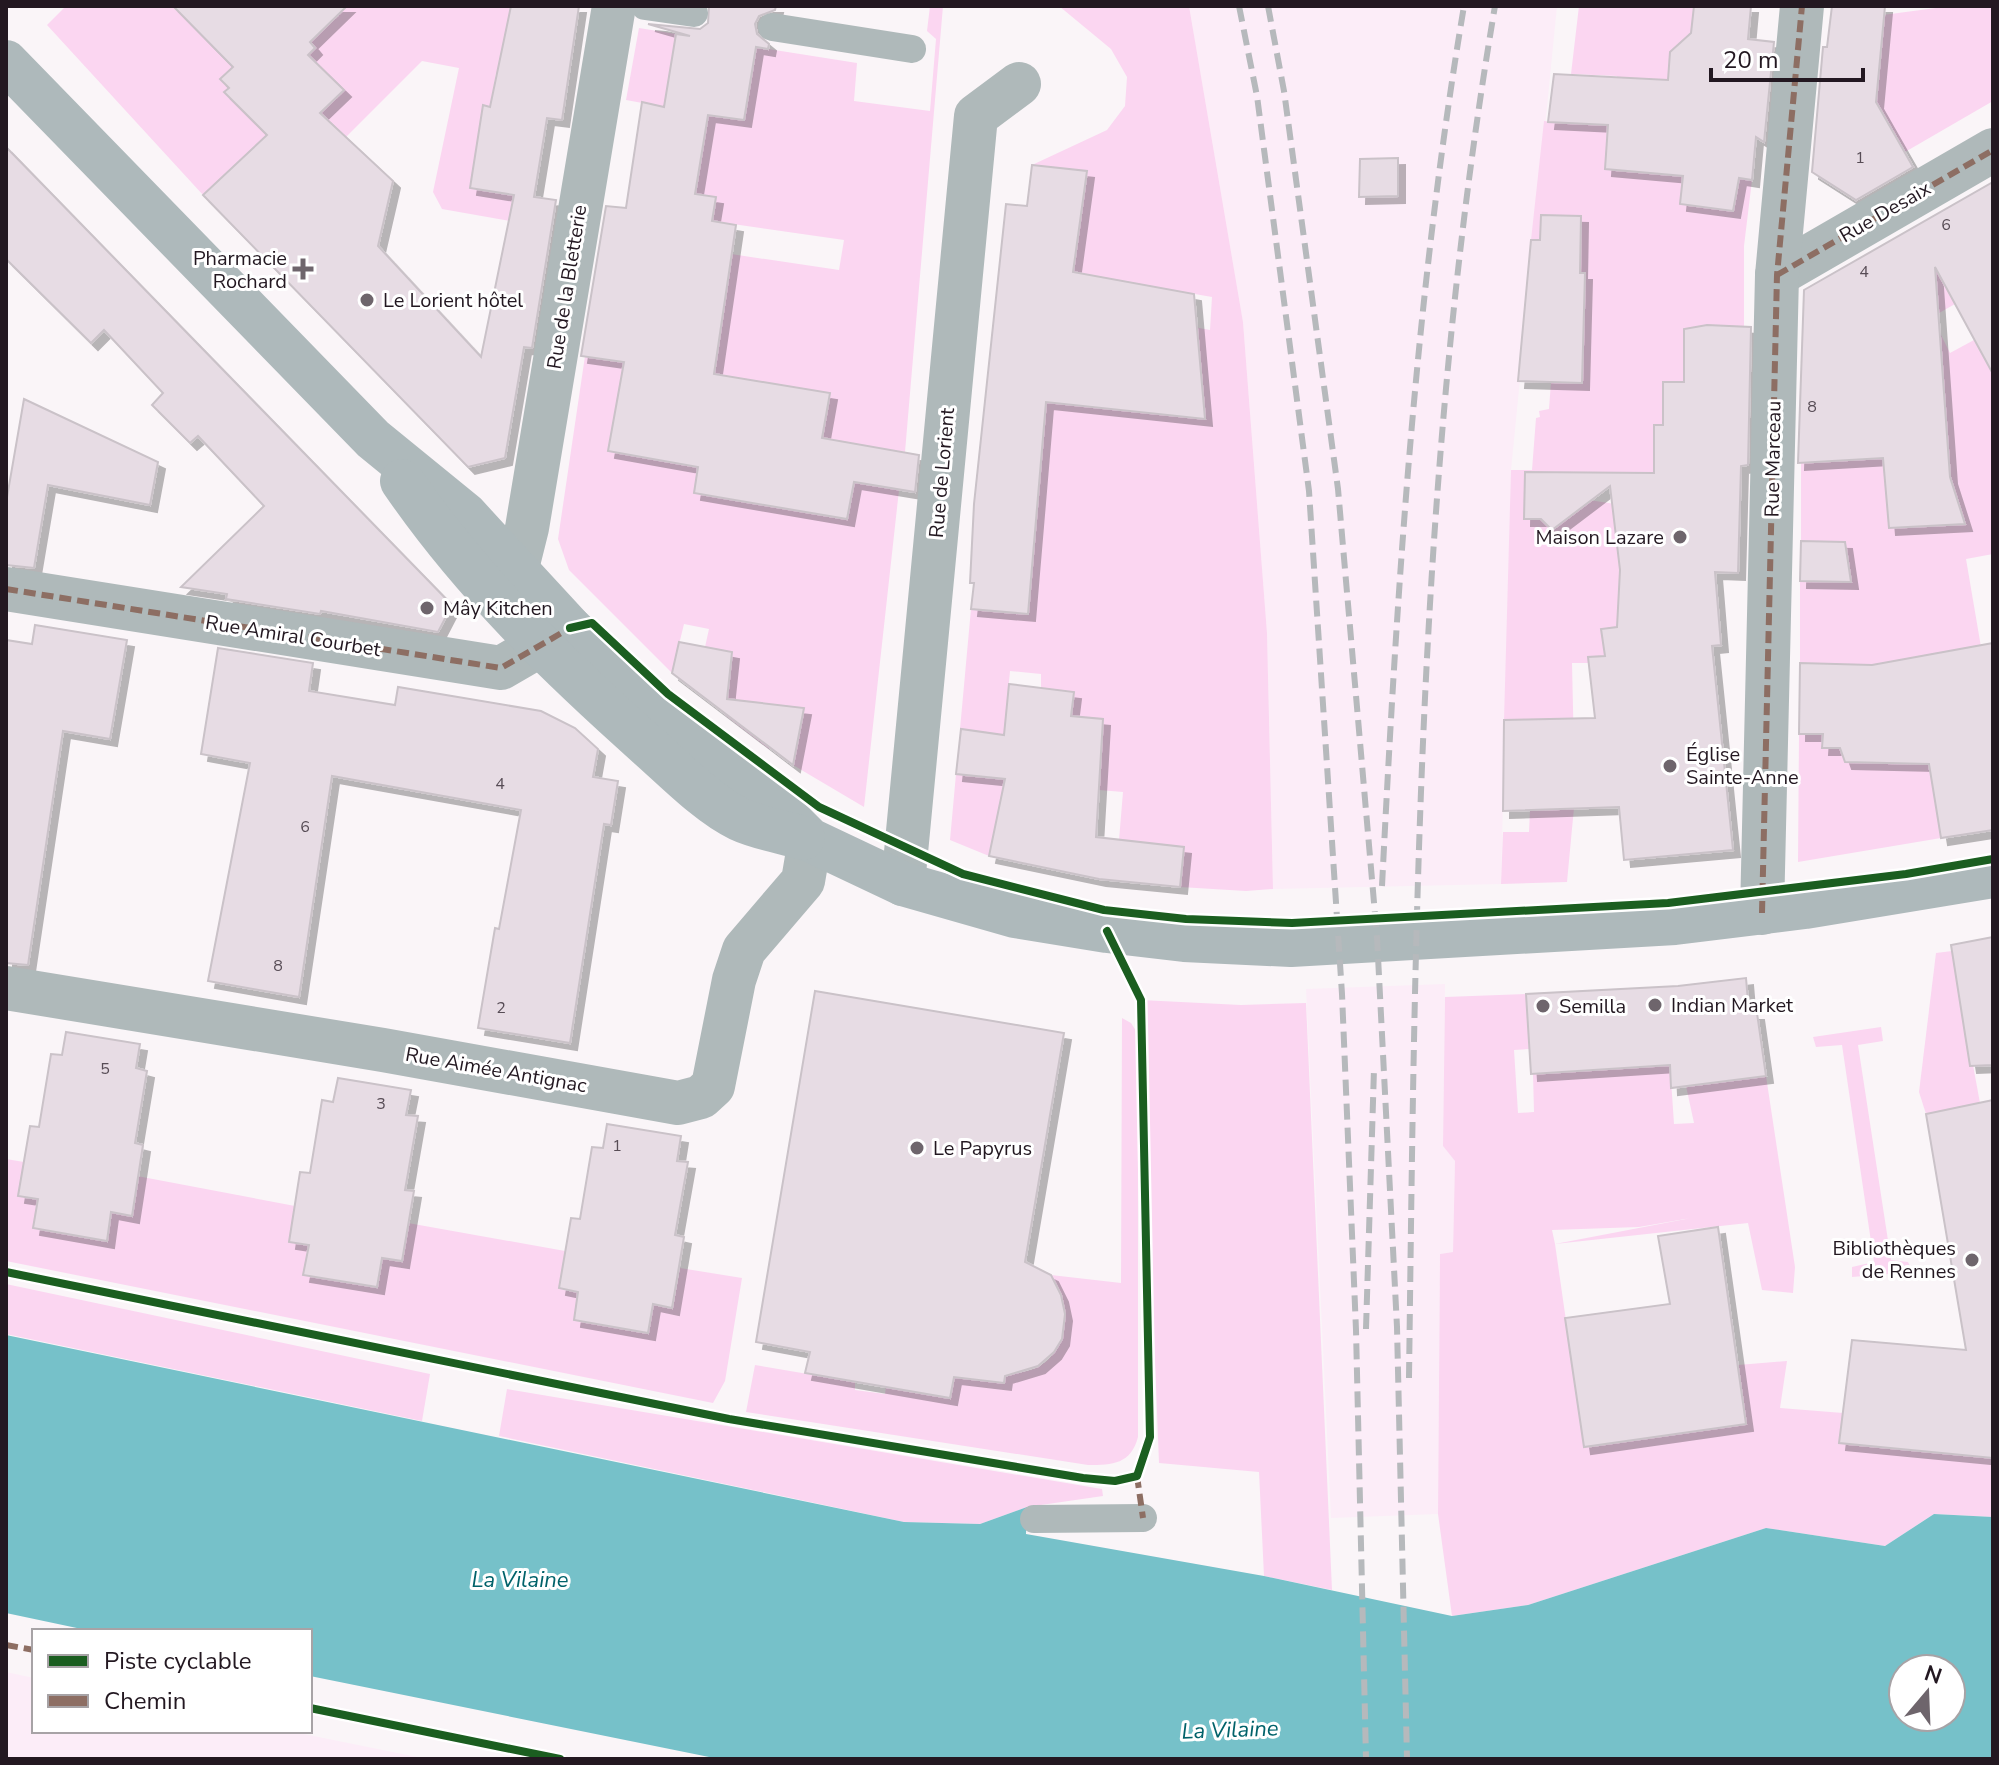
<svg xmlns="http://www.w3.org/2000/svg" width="1999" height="1765" viewBox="0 0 1999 1765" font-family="'Nunito Sans',sans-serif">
  <defs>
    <filter id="shadow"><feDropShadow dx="7" dy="7" stdDeviation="0" flood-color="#0004"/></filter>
  </defs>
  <rect width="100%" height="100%" fill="#faf5f8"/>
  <g fill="#fcedf8">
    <path d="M1189 6H1557L1511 470 1501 884 1273 889 1267 633 1243 322Z"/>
    <path d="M1445 984 1443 1146 1455 1161 1453 1252 1440 1254 1438 1514 1331 1518 1306 989Z"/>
    <path d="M6 1672 34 1678V1731H289L427 1759H6Z"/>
  </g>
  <g fill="#fbd6f1" fill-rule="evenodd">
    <path d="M66 6H334L341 12 347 6H511L513 75 496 73 490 107 484 105 471 187 548 200 544 227 442 209 433 192 459 68 422 61 282 201 302 131 344 90 330 76 203 195 47 25Z"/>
    <path d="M930 6H943L905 452 821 438 830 393 720 375 609 451 698 467 694 493 846 519 854 482 899 490 864 807 793 765 804 708 776 705 769 749 725 715 732 652 705 647 709 629 684 624 672 673 569 570 558 539 585 356 714 376 731 254 839 270 844 240 712 221 716 197 695 194 708 115 744 120 756 47 857 63 854 101 930 111 936 39 927 31Z"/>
    <path d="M1059 6H1189L1243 322 1267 633 1273 889 1246 891 1180 887 1183 847 1119 840 1123 792 1099 790 1103 719 1071 716 1073 692 1041 688V674L1010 671 1004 734 1069 742 999 810 989 856 950 840 956 774 1002 735 960 729 971 609 1028 613 1047 370 1087 171 1032 165 1107 130 1125 106 1127 77 1111 49ZM1126 282 1212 297 1210 330 1167 322 1201 380 1204 419 1118 410Z"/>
    <path d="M1579 6H1694L1689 130 1680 204 1733 211 1739 178 1752 180 1744 246V327L1707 325 1684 329V381L1663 382V425L1654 426V460L1740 473H1583L1582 499 1622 505 1620 570 1626 626 1601 629 1605 656 1589 657V663H1572L1575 797 1567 882 1501 884 1503 832H1529L1530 810 1504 720 1511 470H1532L1536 418 1540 417 1539 411 1549 409 1551 382 1582 383 1585 274 1575 273 1531 240 1544 121 1574 124 1578 93 1616 95 1617 76 1571 74Z"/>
    <path d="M1951 6H1993V101L1905 152 1891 128 1873 138 1878 79 1825 73 1830 22Z"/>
    <path d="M639 28 676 34 671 61 678 71 676 83 668 82 664 107 626 100Z"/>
    <path d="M1932 261 1955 304 1932 317 1950 353 1974 340 1993 374V554L1966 559 1981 647 1948 653 1957 705 1985 700 1986 705 1993 704V744L1964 749 1969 780 1933 787 1941 838 1798 862 1799 734H1823L1822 748H1840L1845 762 1874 763 1871 728 1948 713 1943 677 1924 680 1919 656 1887 662 1890 687 1873 690 1876 715 1869 716 1863 665 1800 663V581L1851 582 1845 542 1801 541V462L1842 460 1841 437 1802 439 1803 371 1874 367 1882 444 1901 443 1902 453 1883 456 1890 528 1923 526 1922 512H1934V506L1958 504 1940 448H1947L1943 388 1916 390 1911 336 1842 339V311L1852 307 1859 319 1899 296 1892 283Z"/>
    <path d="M1952 951 1980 1103 1926 1114 1919 1092 1936 953Z"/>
    <path d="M1526 994 1529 1049 1514 1050 1518 1113 1534 1112 1533 1074 1670 1065 1674 1124 1694 1123 1686 1086 1766 1076 1795 1267 1793 1293 1762 1290 1748 1223 1555 1244 1584 1446 1746 1424 1738 1365 1787 1361 1780 1408 1843 1413 1840 1443 1993 1458V1517L1934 1514 1885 1546 1766 1528 1528 1605 1452 1616 1438 1514 1440 1254 1453 1252 1455 1161 1443 1146 1445 997ZM1691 1218 1555 1244 1552 1230 1639 1227Z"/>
    <path d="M1141 1000 1241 1005 1306 1003 1332 1590 1264 1576 1259 1472 1159 1463Z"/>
    <path d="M1122 1018 1131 1023 1138 1034V1437C1131 1464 1113 1465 1088 1465L746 1412 755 1365 855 1382V1390L885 1394 886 1387 950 1398 954 1377 1004 1383 1006 1373C1067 1376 1073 1317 1051 1275L1121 1283Z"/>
    <path d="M1881 1027 1883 1041 1858 1045 1891 1260 1908 1262 1913 1272 1852 1277V1267L1874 1262 1842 1045 1816 1047 1813 1037Z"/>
    <path d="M6 1159 24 1162 18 1196 38 1199 33 1228 106 1241 111 1212 131 1216 137 1176 295 1206 289 1242 309 1245 303 1274 377 1287 382 1258 402 1261 408 1223 565 1251 559 1287 578 1292 574 1320 647 1333 653 1304 673 1307 680 1268 742 1278 725 1381 713 1403 6 1261Z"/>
    <path d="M6 1284 430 1374 422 1421 6 1334Z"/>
    <path d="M507 1389 1102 1489 1103 1496 1027 1507 980 1524 904 1522 499 1436Z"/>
  </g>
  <path fill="#76c1c9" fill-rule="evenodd" d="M6 1335 904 1522 980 1524 1027 1507 1026 1534 1264 1576 1452 1616 1528 1605 1766 1528 1885 1546 1934 1514 1993 1517V1759H719L310 1676V1631H91L6 1613ZM1903 1669H1951V1717H1903Z"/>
  <g fill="#e7dce4" stroke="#cac2c8" stroke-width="2" filter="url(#shadow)">
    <path d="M173 6H347L310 42 315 48 308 55 344 90 320 113 393 181 378 246 481 357 514 195 470 188 483 105 490 107 511 6H579L562 120 547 118 534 197 556 200 532 348 524 347 505 458 468 467 203 195 267 135 224 92 229 88 220 79 233 67Z"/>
    <path d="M709 6H776L775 10 759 16 755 24 757 34 769 44 768 49 756 47 744 120 708 115 695 194 716 197 712 221 736 225 714 374 830 393 822 438 919 455 915 492 854 482 847 519 694 493 698 467 608 451 624 362 581 356 606 206 626 208 642 102 664 107 676 34 690 36 648 24 700 29 708 23Z"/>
    <path d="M1694 6H1751L1748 39 1774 42 1764 142 1756 137 1752 180 1739 178 1733 211 1680 204 1683 176 1605 169 1608 125 1548 122 1554 74 1668 80 1670 52 1691 33Z"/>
    <path d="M1832 6H1885L1876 102 1913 167 1856 200 1812 172 1823 47H1827Z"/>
    <path d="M6 147 452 605 438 632 321 611 320 614 226 599 227 594 181 587 264 506 198 436 190 443 152 405 163 393 104 330 91 343 6 259Z"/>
    <path d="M1398 158V196L1359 197 1360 159Z"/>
    <path d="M1032 165 1087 171 1073 272 1194 294 1205 419 1046 402 1028 614 971 609 974 583H970L974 504 1006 204 1027 206Z"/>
    <path d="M1993 182V374L1935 267 1950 477 1965 524 1889 528 1883 458 1798 463 1804 290Z"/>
    <path d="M1541 215 1581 216 1580 273H1585L1582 383 1518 381 1531 240H1540Z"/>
    <path d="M1707 325 1751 327 1748 465 1741 466 1738 573 1715 572 1721 645 1712 646 1733 850 1624 860 1619 807 1503 811 1504 720 1595 718 1588 657 1605 656 1601 629 1617 627 1620 570 1610 486 1552 530 1541 519H1524L1525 472 1654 473V425H1663V382H1684V329Z"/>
    <path d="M24 399 158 462 150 505 48 485 34 568 6 565V503Z"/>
    <path d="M1801 541 1845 542 1851 582 1800 581Z"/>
    <path d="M35 625 127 640 110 739 63 731 28 965 6 963V640L32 644Z"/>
    <path d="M679 642 732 652 727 699 804 708 793 765 672 673Z"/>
    <path d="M1993 643V830L1941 838 1929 764 1845 762 1840 748H1822L1823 734H1799L1800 663 1872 665Z"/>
    <path d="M218 648 313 663 309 691 395 705 398 687 541 711 575 728 598 749 593 777 618 781 611 825 604 824 570 1043 478 1028 495 928 499 929 521 810 332 776 299 997 208 981 250 763 201 754Z"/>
    <path d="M1009 684 1074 692 1071 716 1103 719 1096 837 1184 847 1180 887 1099 879 989 856 1005 779 956 774 961 729 1004 735Z"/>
    <path d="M1993 937V1065L1970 1066 1951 945Z"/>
    <path d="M1746 978 1749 1013H1757L1766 1076 1671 1088 1670 1065 1531 1074 1526 994 1678 986Z"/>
    <path d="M815 991 1064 1033 1025 1262 1051 1275 1061 1295 1065 1314 1062 1339 1054 1352 1038 1366 1005 1376 1004 1383 954 1377 950 1398 805 1373 810 1352 756 1342Z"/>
    <path d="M66 1032 140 1044 136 1068 147 1071 135 1143 143 1145 132 1216 111 1212 107 1241 33 1228 38 1199 18 1196 30 1126 39 1127 51 1054 62 1055Z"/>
    <path d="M338 1078 411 1090 406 1115 418 1116 405 1190 414 1191 402 1261 382 1258 377 1287 303 1275 309 1245 289 1242 300 1172 310 1173 322 1100 333 1102Z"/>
    <path d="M1993 1100V1458L1839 1443 1852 1340 1966 1350 1926 1114Z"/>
    <path d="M607 1124 681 1136 677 1161 688 1162 675 1235 684 1237 672 1308 653 1304 648 1333 574 1320 578 1292 559 1288 571 1218 580 1219 592 1147 603 1148Z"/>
    <path d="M1718 1227 1746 1424 1584 1447 1565 1318 1670 1304 1658 1236Z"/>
  </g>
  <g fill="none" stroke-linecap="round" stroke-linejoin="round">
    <g stroke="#afb9ba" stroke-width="28">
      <path d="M645 6 694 13"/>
      <path d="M772 27 912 49"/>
      <path d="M1034 1519 1143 1518"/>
    </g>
    <g stroke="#afb9ba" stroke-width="44">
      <path d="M1777 275 1993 150"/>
      <path d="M517 568 527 528 614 6"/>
      <path d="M6 589 501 668 570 628"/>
      <path d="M903 884 976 116 1019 84"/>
      <path d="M1762 913 1777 275 1802 6"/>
      <path d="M6 988 383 1050 678 1103 701 1097 713 1086 734 980 744 950 803 881 810 840"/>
    </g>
    <g stroke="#aeb9bb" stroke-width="44">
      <path d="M6 62 373 439 465 514 570 628 615 671 755 785 810 840 903 884 1015 916 1107 931 1184 940 1291 945 1675 923 1805 907 1993 876"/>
      <path d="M402 481C471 582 558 666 649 747 674 769 709 805 739 819 758 828 783 832 803 838"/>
    </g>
    <g stroke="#b6b9bc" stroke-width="6" stroke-dasharray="16 8" stroke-linecap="butt">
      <path d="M1239 6 1257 96 1309 491 1342 994 1356 1330 1366 1759"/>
      <path d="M1268 6 1284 91 1338 489 1377 937 1397 1327 1407 1759"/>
      <path d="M1382 886C1397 591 1415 297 1464 6"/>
      <path d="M1366 1329 1374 1069"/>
      <path d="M1409 1378C1415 920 1418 459 1495 6"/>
    </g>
    <g stroke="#8d6e63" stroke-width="6" stroke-dasharray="12 6" stroke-linecap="butt">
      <path d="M1777 275 1993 150"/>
      <path d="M6 589 501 668 570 628"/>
      <path d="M1762 913 1777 275 1802 6"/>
      <path d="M1137 1476 1143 1518"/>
      <path d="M6 1645 34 1650"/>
    </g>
    <defs>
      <g id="cycleway">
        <path d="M570 628 592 623 668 694 819 807 963 874 1104 910 1186 919 1292 923 1668 903 1906 874 1993 859"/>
        <path d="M6 1272 729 1419 1083 1478 1115 1481 1137 1476 1150 1437 1141 1000 1107 931"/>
        <path d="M310 1708 560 1759"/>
      </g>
    </defs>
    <use href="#cycleway" stroke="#fff" stroke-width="13"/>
    <use href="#cycleway" stroke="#1b5e20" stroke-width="8"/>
  </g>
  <g fill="#6e656c" stroke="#fff" stroke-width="3">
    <path d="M299 257h8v8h8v8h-8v8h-8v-8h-8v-8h8z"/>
    <circle cx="367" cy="300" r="8"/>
    <circle cx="1680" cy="537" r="8"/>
    <circle cx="427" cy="608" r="8"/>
    <circle cx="1670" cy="766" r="8"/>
    <circle cx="1655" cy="1005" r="8"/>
    <circle cx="1543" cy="1006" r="8"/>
    <circle cx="917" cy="1148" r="8"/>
    <circle cx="1972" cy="1260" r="8"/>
  </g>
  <g text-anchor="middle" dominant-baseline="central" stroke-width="6" stroke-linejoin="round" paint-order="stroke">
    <g font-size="16" fill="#574c55">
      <text x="1860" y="158">1</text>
      <text x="1946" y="225">6</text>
      <text x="1864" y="272">4</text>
      <text x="1812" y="407">8</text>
      <text x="500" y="784">4</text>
      <text x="305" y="827">6</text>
      <text x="278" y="966">8</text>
      <text x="501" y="1008">2</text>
      <text x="105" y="1069">5</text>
      <text x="381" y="1104">3</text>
      <text x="617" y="1146">1</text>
    </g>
    <g font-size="20" fill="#231821" stroke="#fff">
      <text transform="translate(1885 212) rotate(-30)">Rue Desaix</text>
      <text transform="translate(567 287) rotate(-81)">Rue de la Bletterie</text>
      <text transform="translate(1773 459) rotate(-89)">Rue Marceau</text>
      <text transform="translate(942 473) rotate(-85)">Rue de Lorient</text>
      <text transform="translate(293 636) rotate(9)">Rue Amiral Courbet</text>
      <text transform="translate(496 1070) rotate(10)">Rue Aimée Antignac</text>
    </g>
    <g font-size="20" fill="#231821" stroke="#fff" text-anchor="start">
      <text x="287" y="258" text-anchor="end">Pharmacie<tspan x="287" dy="23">Rochard</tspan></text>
      <text x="383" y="300">Le Lorient hôtel</text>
      <text x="1664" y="537" text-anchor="end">Maison Lazare</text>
      <text x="443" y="608">Mây Kitchen</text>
      <text x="1686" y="754">Église<tspan x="1686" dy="23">Sainte-Anne</tspan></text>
      <text x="1671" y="1005">Indian Market</text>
      <text x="1559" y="1006">Semilla</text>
      <text x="933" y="1148">Le Papyrus</text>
      <text x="1956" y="1248" text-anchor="end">Bibliothèques<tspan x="1956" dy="23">de Rennes</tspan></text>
    </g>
    <g font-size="22" font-style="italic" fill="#01626a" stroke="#fff">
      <text x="520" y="1580">La Vilaine</text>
      <text transform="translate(1230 1730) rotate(-2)">La Vilaine</text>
    </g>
  </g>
  <rect width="1999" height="1765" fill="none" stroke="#231821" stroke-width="16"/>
  <rect x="32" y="1629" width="280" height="104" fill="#ffffff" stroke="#a7a3a6" stroke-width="2"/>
  <rect x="48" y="1655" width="40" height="12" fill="#1b5e20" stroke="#a7a3a6" stroke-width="2"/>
  <text x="104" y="1669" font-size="24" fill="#231821">Piste cyclable</text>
  <rect x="48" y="1695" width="40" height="12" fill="#8d6e63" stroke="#a7a3a6" stroke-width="2"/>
  <text x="104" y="1709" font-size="24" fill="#231821">Chemin</text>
  <g transform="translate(1927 1693) rotate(19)"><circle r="38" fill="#ffffff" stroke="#a7a3a6" stroke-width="2"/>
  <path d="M0-6L14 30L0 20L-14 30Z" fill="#6e656c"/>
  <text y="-12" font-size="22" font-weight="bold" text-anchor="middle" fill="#231821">N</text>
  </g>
  <path d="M1711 68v12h152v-12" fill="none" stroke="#231821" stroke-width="4"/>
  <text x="1723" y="68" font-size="24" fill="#231821" stroke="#ffffff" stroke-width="6" paint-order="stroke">20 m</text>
</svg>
